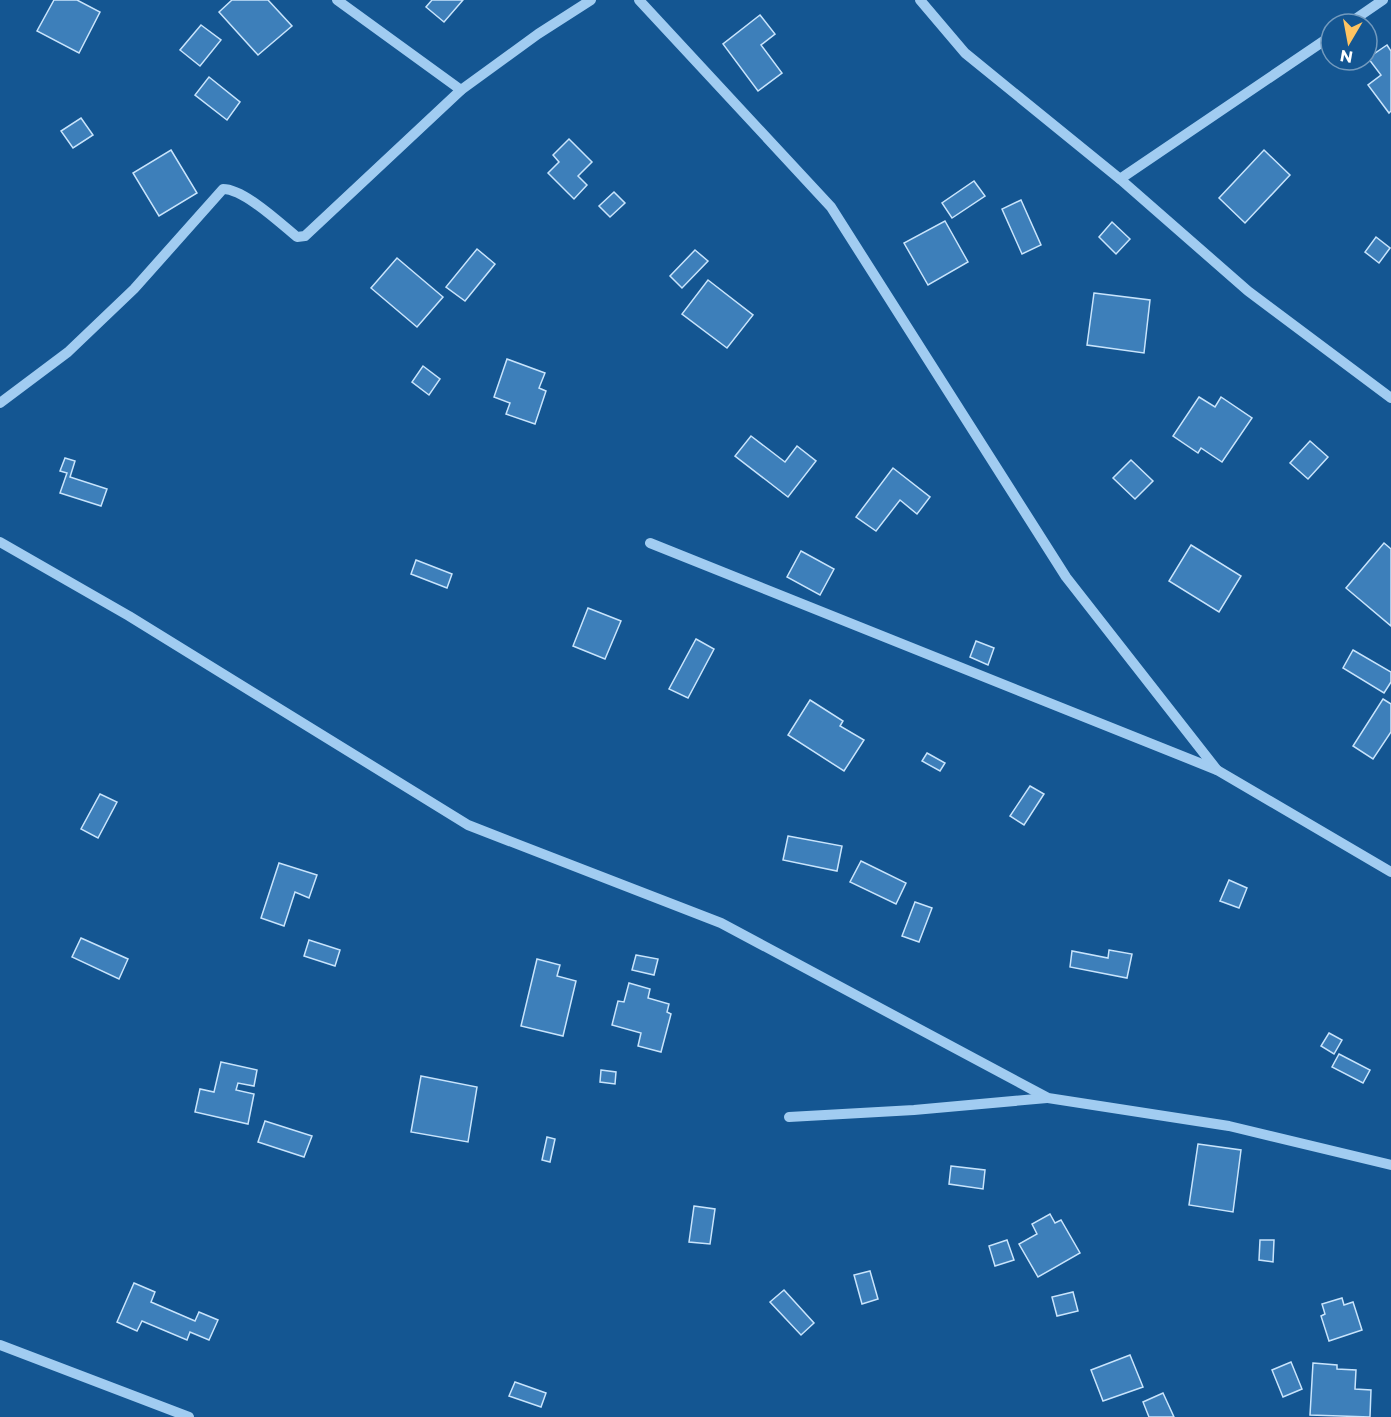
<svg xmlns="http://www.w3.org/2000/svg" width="1391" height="1417" viewBox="0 0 1391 1417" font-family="Montserrat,sans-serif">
  <rect width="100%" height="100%" fill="#145692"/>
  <g fill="#3d7fba" stroke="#c8e4fc" stroke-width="1.5">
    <path d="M54 0H77L100 12 79 53 37 31Z"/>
    <path d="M232 0H268L292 26 258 55 219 12Z"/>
    <path d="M432 0H463L444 22 426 7Z"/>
    <path d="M760 15 775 34 761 45 782 73 758 91 723 44Z"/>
    <path d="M201 25 221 40 200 66 180 50Z"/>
    <path d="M1387 45 1391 51V111L1389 113 1368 85 1381 75 1368 58Z"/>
    <path d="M209 77 240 102 227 120 195 95Z"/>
    <path d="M81 118 93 135 73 148 61 131Z"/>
    <path d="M569 139 592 162 578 176 587 185 574 199 548 173 559 162 553 155Z"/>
    <path d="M171 150 197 193 159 216 133 173Z"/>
    <path d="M1264 150 1290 175 1245 223 1219 198Z"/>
    <path d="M974 181 985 196 952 218 942 203Z"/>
    <path d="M614 192 625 203 610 217 599 206Z"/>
    <path d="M1021 200 1041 245 1022 254 1002 209Z"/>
    <path d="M945 221 968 262 928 285 904 243Z"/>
    <path d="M1112 222 1130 239 1116 254 1099 237Z"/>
    <path d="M1376 237 1390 248 1379 263 1365 252Z"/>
    <path d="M477 249 495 264 465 301 446 287Z"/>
    <path d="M695 250 708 261 682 288 670 276Z"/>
    <path d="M397 258 443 297 417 327 371 288Z"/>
    <path d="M708 280 753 315 727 348 682 314Z"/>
    <path d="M1094 293 1150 300 1144 353 1087 345Z"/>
    <path d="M507 359 545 373 539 388 546 391 535 424 506 414 510 403 494 397Z"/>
    <path d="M423 366 440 379 429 395 412 382Z"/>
    <path d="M1199 397 1215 407 1221 397 1252 418 1222 462 1201 448 1198 453 1173 436Z"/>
    <path d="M751 436 785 462 797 446 816 461 788 497 735 456Z"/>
    <path d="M1310 441 1328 457 1308 479 1290 463Z"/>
    <path d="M65 458 75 461 70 477 107 489 101 506 60 493 67 473 60 471Z"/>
    <path d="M1131 460 1153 481 1135 499 1113 478Z"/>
    <path d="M893 468 930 497 917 514 900 500 876 531 856 517Z"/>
    <path d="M1384 543 1391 549V626L1346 588Z"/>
    <path d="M1191 545 1241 576 1219 612 1169 581Z"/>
    <path d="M801 551 834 569 820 595 787 577Z"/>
    <path d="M416 560 452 574 447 588 411 574Z"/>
    <path d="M588 608 621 621 605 659 573 646Z"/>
    <path d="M696 639 714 649 688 698 669 689Z"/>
    <path d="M976 641 994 648 988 665 970 657Z"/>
    <path d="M1353 650 1391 672V682L1384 693 1343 668Z"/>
    <path d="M1383 699 1391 704V732L1373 759 1353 746Z"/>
    <path d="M810 700 843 721 840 726 864 740 844 771 788 735Z"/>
    <path d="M927 753 945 763 940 771 922 761Z"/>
    <path d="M1030 786 1044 794 1024 825 1010 816Z"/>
    <path d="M100 794 117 802 98 838 81 829Z"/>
    <path d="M788 836 842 846 837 871 783 860Z"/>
    <path d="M861 861 906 883 896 904 850 882Z"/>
    <path d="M279 863 317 875 309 898 295 892 284 926 261 918Z"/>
    <path d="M1229 880 1247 888 1239 908 1220 901Z"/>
    <path d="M915 902 932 908 919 942 902 936Z"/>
    <path d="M81 938 128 959 119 979 72 957Z"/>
    <path d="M309 940 340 950 335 966 304 956Z"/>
    <path d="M1109 950 1132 954 1127 978 1070 967 1072 951 1108 958Z"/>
    <path d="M636 955 658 959 654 975 632 970Z"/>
    <path d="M537 959 560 965 557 976 576 981 563 1036 521 1026Z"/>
    <path d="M629 983 650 989 648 998 669 1004 667 1012 671 1014 661 1052 638 1046 641 1033 612 1025 618 1001 624 1002Z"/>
    <path d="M1329 1033 1342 1040 1334 1054 1321 1046Z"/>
    <path d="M1339 1054 1370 1070 1363 1083 1332 1067Z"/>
    <path d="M221 1062 257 1070 254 1086 238 1083 236 1090 254 1094 248 1124 195 1112 200 1089 214 1092Z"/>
    <path d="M601 1070 616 1072 615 1084 600 1082Z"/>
    <path d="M421 1076 477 1087 468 1142 411 1132Z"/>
    <path d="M265 1121 312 1136 304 1157 258 1142Z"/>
    <path d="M547 1137 555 1139 550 1162 542 1160Z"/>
    <path d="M1198 1144 1241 1150 1233 1212 1189 1205Z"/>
    <path d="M951 1166 985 1170 983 1189 949 1184Z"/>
    <path d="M694 1206 715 1209 710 1244 689 1242Z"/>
    <path d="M1050 1214 1055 1223 1061 1220 1080 1253 1038 1277 1019 1244 1037 1234 1032 1224Z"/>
    <path d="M1007 1240 1014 1260 995 1266 989 1246Z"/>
    <path d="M1260 1240H1274L1273 1262 1259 1260Z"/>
    <path d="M870 1271 878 1299 862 1304 854 1275Z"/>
    <path d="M134 1283 155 1292 151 1302 195 1321 199 1312 218 1320 209 1340 190 1332 187 1340 142 1321 137 1331 117 1322Z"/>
    <path d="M784 1290 814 1323 801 1335 770 1302Z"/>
    <path d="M1073 1292 1078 1311 1057 1316 1052 1297Z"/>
    <path d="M1342 1298 1344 1305 1353 1302 1362 1330 1329 1341 1321 1316 1325 1314 1322 1304Z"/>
    <path d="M1130 1355 1143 1387 1103 1401 1091 1370Z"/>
    <path d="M1291 1362 1302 1389 1283 1397 1272 1370Z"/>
    <path d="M1313 1363 1337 1365V1369L1356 1370 1355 1389 1371 1390 1370 1417 1310 1415Z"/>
    <path d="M515 1382 546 1393 541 1407 509 1396Z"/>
    <path d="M1163 1393 1174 1417H1149L1143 1402Z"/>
  </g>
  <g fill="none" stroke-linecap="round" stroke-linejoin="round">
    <g stroke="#a1ccf1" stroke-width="10">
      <path d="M337 0 461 90"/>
      <path d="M639 0 831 207 1066 577 1217 770"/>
      <path d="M920 0 965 53 1120 179 1248 291 1391 398"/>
      <path d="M1348 24 1383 0"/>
      <path d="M1120 179 1331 36"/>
      <path d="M0 403 68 352 134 289 223 189C244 189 280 223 297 237L305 236 461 90 538 34 591 0"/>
      <path d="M0 542 129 616 468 825 721 923 1048 1098 1229 1126 1391 1165"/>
      <path d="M650 543 1217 770 1391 872"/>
      <path d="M789 1117 914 1110 1047 1098"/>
      <path d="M0 1345 189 1417"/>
    </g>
  </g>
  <g transform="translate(1349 42) rotate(190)"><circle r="28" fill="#145692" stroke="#729abe" stroke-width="1.5"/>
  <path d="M0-4.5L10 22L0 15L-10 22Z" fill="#ffc461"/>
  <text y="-9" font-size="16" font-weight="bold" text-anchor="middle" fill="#ffffff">N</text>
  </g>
</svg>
